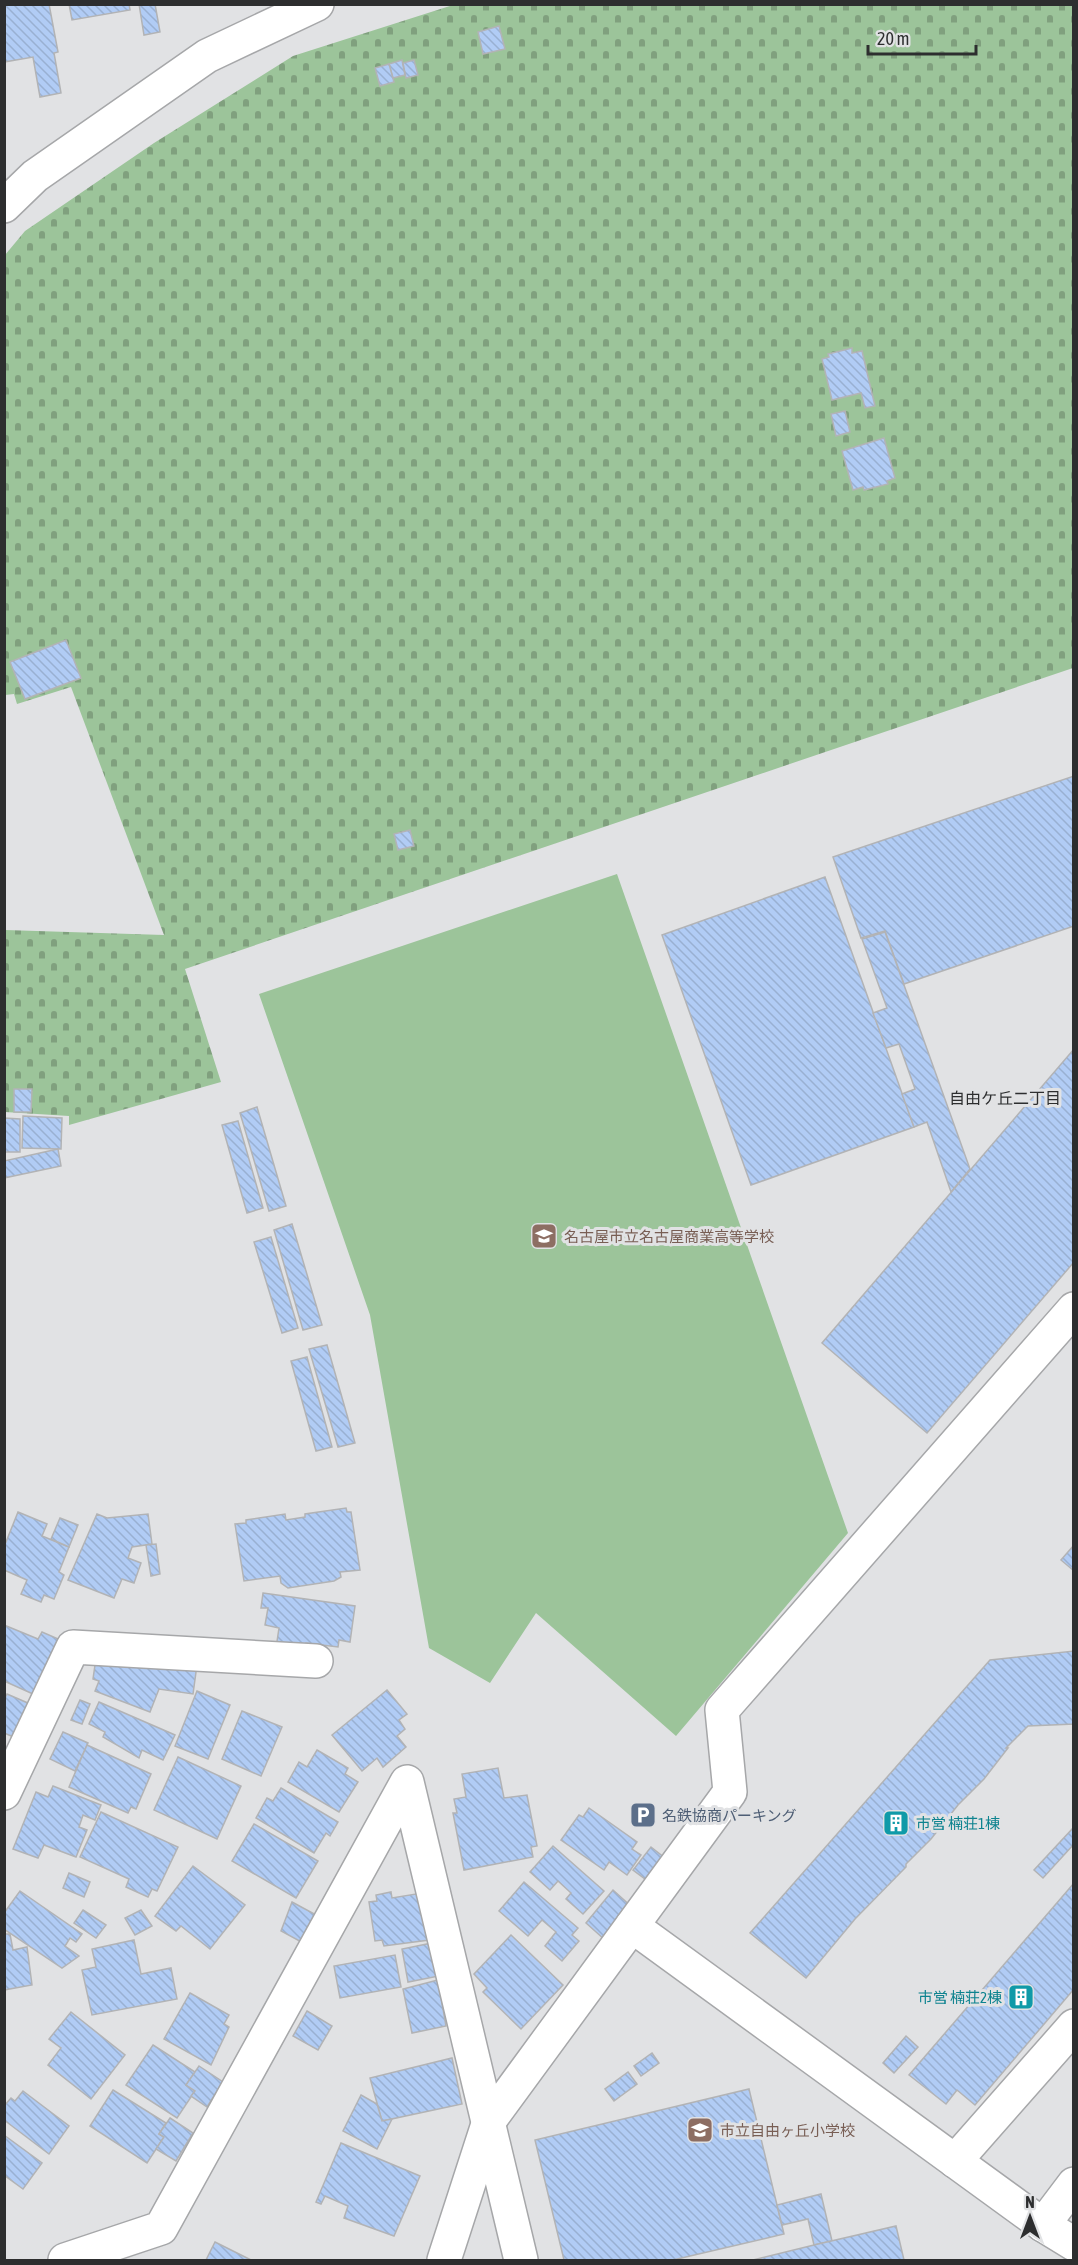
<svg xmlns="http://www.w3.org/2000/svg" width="1078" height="2265" viewBox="0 0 1078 2265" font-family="'Asap Condensed','Noto Sans JP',sans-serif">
  <defs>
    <pattern id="cemetery-stones" width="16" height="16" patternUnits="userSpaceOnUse" patternTransform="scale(1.5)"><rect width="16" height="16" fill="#9cc49a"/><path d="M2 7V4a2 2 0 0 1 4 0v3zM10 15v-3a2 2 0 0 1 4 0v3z" fill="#80a07e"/></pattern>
    <pattern id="building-back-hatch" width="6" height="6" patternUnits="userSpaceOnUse" patternTransform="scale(1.5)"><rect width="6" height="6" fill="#b1ccf5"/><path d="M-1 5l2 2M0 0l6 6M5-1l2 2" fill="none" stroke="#99b0d2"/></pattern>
  </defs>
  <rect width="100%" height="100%" fill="#e1e2e4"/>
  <path fill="#9cc49a" d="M617 874 848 1533 676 1736 536 1613 490 1683 429 1648 370 1315 259 994Z"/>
  <path fill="url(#cemetery-stones)" d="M453 5H1073V668L185 969 221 1082 69 1125V1116L5 1112V930L164 935 71 687 17 704 14 694 5 695V255L25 231 154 143 293 56Z"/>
  <g fill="url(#building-back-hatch)" stroke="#b2b3b5" stroke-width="1.5">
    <path d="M4 4H49L58 52 54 53 61 93 40 97 33 57 4 62Z"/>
    <path d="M69 4H129L130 10 72 20Z"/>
    <path d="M139 4H155L160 32 144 35Z"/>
    <path d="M499 26 505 49 483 54 478 32Z"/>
    <path d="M402 60 405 75 393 78 389 64Z"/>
    <path d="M414 60 418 75 406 78 403 63Z"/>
    <path d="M389 64 394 82 380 86 375 68Z"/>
    <path d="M852 348V353L862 351 875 406 865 408 861 393 832 400 822 359 829 357 828 354Z"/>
    <path d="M845 411 850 432 836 436 831 414Z"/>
    <path d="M884 438 895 478 887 481 888 484 864 490 863 487 853 490 842 451Z"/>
    <path d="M66 640 81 678 25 699 10 662Z"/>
    <path d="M1074 776V926L904 984 885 931 861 938 833 857Z"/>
    <path d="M410 830 414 846 398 850 394 834Z"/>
    <path d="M825 877 914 1127 751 1185 662 935Z"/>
    <path d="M885 932 970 1169 951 1192 927 1122 914 1127 902 1094 915 1089 899 1044 886 1048 873 1013 887 1008 862 939Z"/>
    <path d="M1074 1049V1262L927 1433 822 1343Z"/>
    <path d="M14 1089H32L31 1112H14Z"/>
    <path d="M257 1107 286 1206 269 1211 240 1113Z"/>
    <path d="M23 1116 62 1118 61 1149 22 1148Z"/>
    <path d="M4 1118 20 1119V1152H4Z"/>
    <path d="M238 1121 263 1208 247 1213 222 1125Z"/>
    <path d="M58 1149 61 1166 4 1178V1161Z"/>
    <path d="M292 1224 322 1325 303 1330 274 1230Z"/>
    <path d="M271 1237 298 1328 282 1333 254 1242Z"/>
    <path d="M327 1345 355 1443 338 1447 309 1349Z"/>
    <path d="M307 1357 332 1447 316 1451 291 1361Z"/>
    <path d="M346 1508 347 1512H351L360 1570 340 1572 341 1577 334 1581 288 1588 281 1583 280 1576 244 1581 235 1524 246 1523V1520L285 1514 286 1520 305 1517V1514Z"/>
    <path d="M18 1512 47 1524 42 1536 69 1547 59 1572 64 1575 54 1599 44 1595 41 1602 21 1594 27 1580 4 1570V1547Z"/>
    <path d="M97 1514 107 1518 148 1514 152 1544 132 1547 128 1558 141 1563 134 1583 122 1579 114 1598 68 1580Z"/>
    <path d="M60 1518 78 1525 69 1547 51 1539Z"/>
    <path d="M156 1544 160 1574 151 1576 146 1545Z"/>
    <path d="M1074 1545V1571L1061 1560Z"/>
    <path d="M263 1593 355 1606 350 1642 339 1640 338 1647 306 1643 305 1652 276 1648 279 1628 265 1625 268 1608H261Z"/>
    <path d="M4 1625 38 1639 42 1632 63 1641 33 1694 4 1681Z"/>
    <path d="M1074 1651V1724L1028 1726 1006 1748H1008L984 1779 958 1805 931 1839 906 1864V1867L855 1919 806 1978 750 1933 990 1660Z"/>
    <path d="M96 1658 197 1665 193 1694 159 1689 150 1712 95 1691 99 1681 93 1679Z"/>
    <path d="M387 1690 407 1714 399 1720 405 1729 397 1736 406 1747 383 1767 377 1758 362 1771 332 1735Z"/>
    <path d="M197 1691 230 1705 208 1759 175 1746Z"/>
    <path d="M7 1694 37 1707 21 1740 4 1733V1700Z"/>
    <path d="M80 1700 90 1704 82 1724 71 1720Z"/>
    <path d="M99 1702 175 1735 163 1760 142 1750 139 1758 103 1737 105 1732 89 1724Z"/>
    <path d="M242 1711 282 1727 261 1776 222 1759Z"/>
    <path d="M63 1732 88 1743 75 1771 50 1759Z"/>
    <path d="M87 1745 151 1774 136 1809 131 1807 128 1813 69 1787Z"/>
    <path d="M317 1750 348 1768 345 1774 358 1782 339 1812 288 1782 299 1762 307 1767Z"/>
    <path d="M178 1757 241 1786 217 1839 154 1810Z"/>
    <path d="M498 1768 504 1798 527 1795 537 1846 531 1847 533 1857 464 1870 453 1813H457L454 1799 466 1797 462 1774Z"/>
    <path d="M53 1786 101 1805 95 1820 83 1815 79 1827 87 1830 76 1857 44 1845 38 1858 13 1849 36 1792 48 1797Z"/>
    <path d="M281 1788 338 1822 330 1836 326 1833 314 1853 256 1818 267 1798 273 1801Z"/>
    <path d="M589 1808 637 1842 632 1849 641 1855 627 1875 609 1862 604 1870 561 1840 579 1815 583 1817Z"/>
    <path d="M101 1812 178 1847 157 1891 152 1889 148 1897 126 1887 129 1879 80 1857Z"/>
    <path d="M254 1824 318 1861 296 1898 232 1861Z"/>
    <path d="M1074 1827V1844L1043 1878 1034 1870Z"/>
    <path d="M553 1846 604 1891 583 1914 566 1899 571 1893 558 1881 550 1890 530 1872Z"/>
    <path d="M651 1847 670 1862 653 1885 633 1870Z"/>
    <path d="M193 1866 245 1905 210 1949 181 1926 176 1931 155 1916Z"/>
    <path d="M69 1873 90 1882 84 1897 63 1888Z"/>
    <path d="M524 1882 578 1928 572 1935 579 1941 562 1961 545 1946 556 1932 542 1920 528 1936 499 1911Z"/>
    <path d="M1074 1883V1989L975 2105 957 2090 946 2104 909 2075Z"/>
    <path d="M613 1890 633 1908 605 1940 586 1923Z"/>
    <path d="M20 1891 82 1934 76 1942 70 1938 65 1946 79 1956 62 1968 4 1929V1913Z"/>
    <path d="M391 1892 392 1898 422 1893 429 1940 384 1946 382 1940 375 1941 369 1902 377 1901 376 1895Z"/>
    <path d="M292 1902 320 1917 305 1944 281 1931Z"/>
    <path d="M83 1910 106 1925 96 1938 74 1923Z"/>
    <path d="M141 1910 152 1926 135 1935 125 1918Z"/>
    <path d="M4 1934H10L13 1950 27 1947 32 1985 4 1990Z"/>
    <path d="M511 1935 563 1985 521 2029 483 1992 487 1988 474 1974Z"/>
    <path d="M134 1940 141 1974 171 1968 177 1999 92 2015 82 1970 96 1967 92 1949Z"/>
    <path d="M432 1943 439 1976 408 1982 402 1949Z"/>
    <path d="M395 1955 401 1987 340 1998 334 1966Z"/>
    <path d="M438 1980 446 2026 412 2033 403 1989Z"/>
    <path d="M190 1993 229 2015 224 2024 229 2027 211 2065 164 2039Z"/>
    <path d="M307 2011 332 2026 318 2050 293 2036Z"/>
    <path d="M71 2012 125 2055 91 2099 48 2065 61 2048 49 2039Z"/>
    <path d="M906 2036 918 2047 894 2073 883 2063Z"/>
    <path d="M153 2045 195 2072 186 2085 195 2091 177 2118 126 2085Z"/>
    <path d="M652 2053 659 2063 641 2076 634 2066Z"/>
    <path d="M452 2058 462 2104 382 2121 370 2078Z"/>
    <path d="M199 2066 223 2082 207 2107 191 2096 195 2091 186 2085Z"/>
    <path d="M628 2072 637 2084 614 2101 605 2089Z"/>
    <path d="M749 2089 784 2234 673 2260H564L535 2140Z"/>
    <path d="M113 2090 166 2123 159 2134 164 2137 147 2163 90 2126Z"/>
    <path d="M23 2091 69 2126 49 2154 4 2120V2106L11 2098 15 2101Z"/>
    <path d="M361 2095 377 2104 382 2121 392 2119 377 2149 343 2131Z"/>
    <path d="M170 2118 193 2133 176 2161 156 2149 164 2137 159 2134Z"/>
    <path d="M4 2135 42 2163 23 2189 4 2175Z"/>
    <path d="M341 2143 420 2176 394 2236 344 2218 348 2206 325 2196 321 2204 316 2202Z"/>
    <path d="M821 2194 832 2241 814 2245 808 2219 782 2225 777 2205Z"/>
    <path d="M896 2226 904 2260H753L814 2245Z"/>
    <path d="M215 2242 251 2260H206Z"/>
  </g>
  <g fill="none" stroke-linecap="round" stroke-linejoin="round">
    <defs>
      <g id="minor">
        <path d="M4 206 35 176 207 56 317 4"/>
        <path d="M4 1793 73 1647 316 1661"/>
        <path d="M632 1926 1043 2225 1074 2244"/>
        <path d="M955 2161 1074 2026"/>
        <path d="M1043 2225 1074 2184"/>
        <path d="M65 2260 161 2228 407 1782 521 2260"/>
        <path d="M444 2260 489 2121 730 1792 722 1710 1074 1309"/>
      </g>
    </defs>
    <use href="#minor" stroke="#a6a7a9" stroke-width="36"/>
    <use href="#minor" stroke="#fff" stroke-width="33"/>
  </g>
  <defs>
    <symbol id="school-square" viewBox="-11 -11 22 22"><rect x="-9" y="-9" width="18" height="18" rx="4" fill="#8d6e63" stroke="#e1e2e4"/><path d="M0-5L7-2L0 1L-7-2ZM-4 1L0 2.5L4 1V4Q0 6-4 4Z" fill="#fff"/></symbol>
    <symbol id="parking-square" viewBox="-11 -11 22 22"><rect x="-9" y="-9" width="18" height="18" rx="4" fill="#5c6f8a" stroke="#e1e2e4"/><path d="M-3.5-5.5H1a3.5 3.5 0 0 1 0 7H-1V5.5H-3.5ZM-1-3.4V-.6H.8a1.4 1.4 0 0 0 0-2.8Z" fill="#fff"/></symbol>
    <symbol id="building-square" viewBox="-11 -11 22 22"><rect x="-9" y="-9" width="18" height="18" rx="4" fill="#0f9aa8" stroke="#e1e2e4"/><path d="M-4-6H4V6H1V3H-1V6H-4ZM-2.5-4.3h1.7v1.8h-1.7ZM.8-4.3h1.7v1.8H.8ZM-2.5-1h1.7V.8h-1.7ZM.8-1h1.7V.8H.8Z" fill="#fff"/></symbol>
  </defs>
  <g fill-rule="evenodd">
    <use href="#school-square" x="529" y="1221" width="30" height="30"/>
    <use href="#parking-square" x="628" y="1800" width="30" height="30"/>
    <use href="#building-square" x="881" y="1808" width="30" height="30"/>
    <use href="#building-square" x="1006" y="1982" width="30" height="30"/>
    <use href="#school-square" x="685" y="2115" width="30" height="30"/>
  </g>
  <g text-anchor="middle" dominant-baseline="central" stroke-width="6" stroke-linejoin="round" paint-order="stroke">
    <g font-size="15" fill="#785e54" stroke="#e1e2e4" text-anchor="start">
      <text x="564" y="1236">名古屋市立名古屋商業高等学校</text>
      <text x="720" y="2130">市立自由ヶ丘小学校</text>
    </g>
    <g font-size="15" fill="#4e5e75" stroke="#e1e2e4" text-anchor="start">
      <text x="662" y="1815">名鉄協商パーキング</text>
    </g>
    <g font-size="15" fill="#0d838f" stroke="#e1e2e4" text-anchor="start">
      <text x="916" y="1823">市営 楠荘1棟</text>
      <text x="1002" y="1997" text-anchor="end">市営 楠荘2棟</text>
    </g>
    <g font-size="16" fill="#2d2e2f" stroke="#e1e2e4">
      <text x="1005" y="1098">自由ケ丘二丁目</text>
    </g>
  </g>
  <rect width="1078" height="2265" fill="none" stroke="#2d2e2f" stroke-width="12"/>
  <g transform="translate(1030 2217)" stroke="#e1e2e4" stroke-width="4.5" paint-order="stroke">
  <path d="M0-4.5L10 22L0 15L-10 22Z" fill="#2d2e2f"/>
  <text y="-9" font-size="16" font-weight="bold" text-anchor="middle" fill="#2d2e2f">N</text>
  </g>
  <path d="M868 45v9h108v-9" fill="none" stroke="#2d2e2f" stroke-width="3"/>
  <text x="877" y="45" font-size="18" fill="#2d2e2f" stroke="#e1e2e4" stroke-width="4.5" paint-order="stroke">20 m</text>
</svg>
